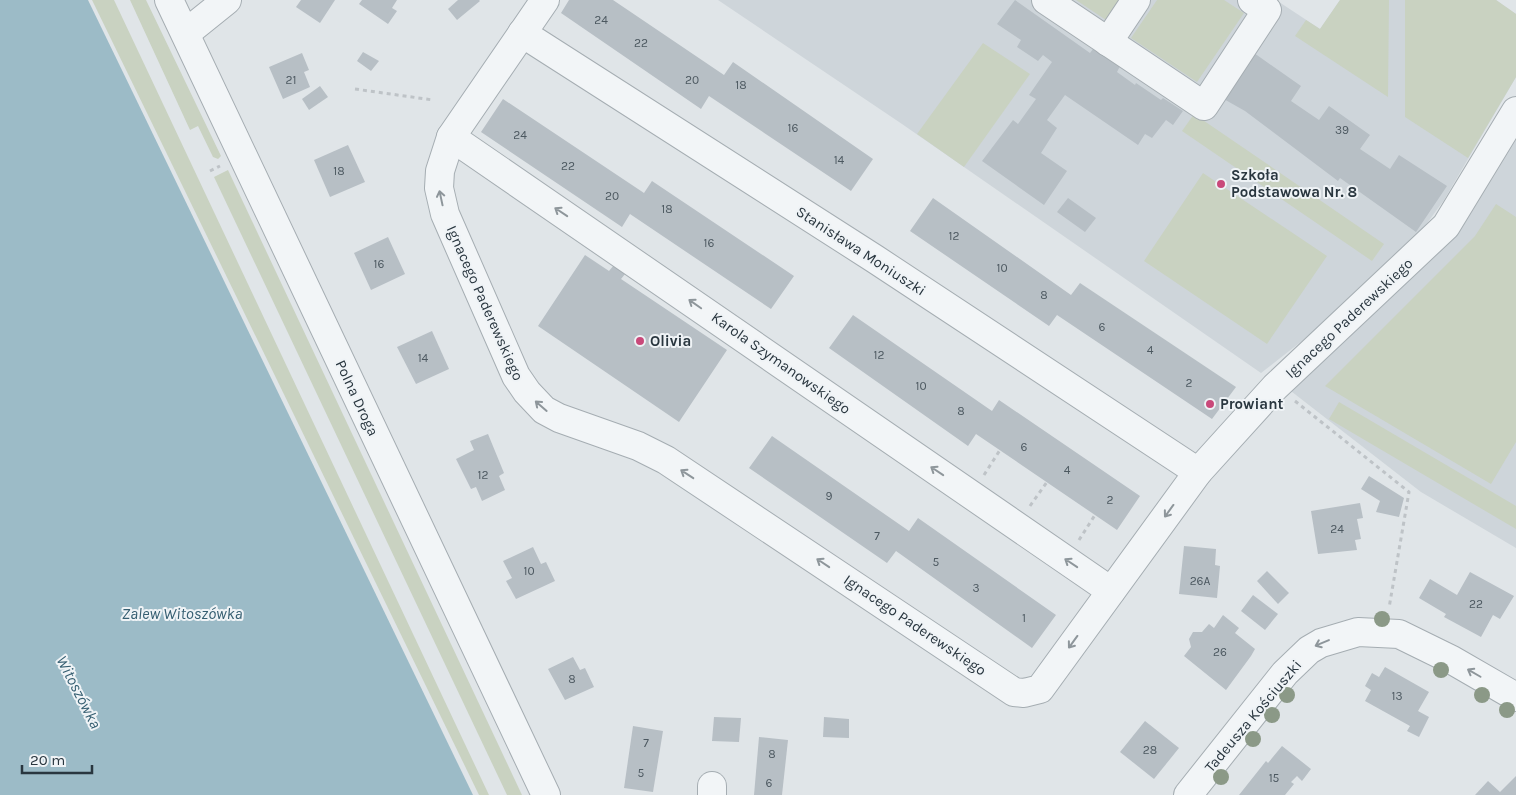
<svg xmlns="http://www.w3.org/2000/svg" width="1516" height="795" viewBox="0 0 1516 795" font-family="Karla,sans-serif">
  <rect width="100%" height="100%" fill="#e0e5e8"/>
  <g fill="#ced5da">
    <path d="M718 0H1276L1320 29 1340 0H1496L1516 14V77L1444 200 1417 237 1307 337 1261 373 902 124Z"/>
    <path d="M1516 138V548L1421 492 1287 388 1463 224Z"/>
  </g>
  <g fill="#c9d2c1">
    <path d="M92 0H114L489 795H479Z"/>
    <path d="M130 0H146L221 156 218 159 213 157 198 126 190 130Z"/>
    <path d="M1076 0H1119L1106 20Z"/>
    <path d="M1157 0H1224L1244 13 1197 82 1131 38Z"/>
    <path d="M1340 0H1389L1388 97 1295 36 1306 20 1320 29Z"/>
    <path d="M1405 0H1496L1516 14V77L1468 158 1405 117Z"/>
    <path d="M983 43 1030 74 964 167 917 134Z"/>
    <path d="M1194 114 1384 244 1372 261 1182 131Z"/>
    <path d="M228 170 522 795H507L214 177Z"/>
    <path d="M1203 173 1327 256 1267 344 1144 261Z"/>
    <path d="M1496 204 1516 217V442L1491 484 1325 386 1475 236Z"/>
    <path d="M1339 402 1516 506V529L1329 419Z"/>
  </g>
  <path fill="#9cbbc7" d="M0 0H88L473 795H0Z"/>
  <g fill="#b7bfc5">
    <path d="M301 0H335L320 23 296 7Z"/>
    <path d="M362 0H397L392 8 397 11 388 24 359 4Z"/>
    <path d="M458 0H479L480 1 457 20 448 9Z"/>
    <path d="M569 0H613L724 75 733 62 873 159 851 191 709 96 701 109 561 13Z"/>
    <path d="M1015 0 1090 53 1093 49 1120 66 1117 72 1135 85 1136 83 1161 100 1163 98 1183 111 1173 125 1166 120 1152 138 1145 134 1138 145 1065 95 1047 120 1057 128 1041 153 1067 171 1044 205 982 161 1013 120 1018 124 1036 99 1029 95 1052 62 1043 55 1038 61 1017 47 1021 40 997 24Z"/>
    <path d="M363 52 379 61 371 71 357 61Z"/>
    <path d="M302 53 309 70 304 72 310 87 283 99 269 67Z"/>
    <path d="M1254 53 1301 86 1291 101 1319 120 1329 106 1370 135 1360 149 1390 169 1399 155 1447 186 1416 232 1340 178 1338 181 1245 111 1222 98Z"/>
    <path d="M320 86 328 97 309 110 302 99Z"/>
    <path d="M503 99 644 193 652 181 794 276 771 309 630 214 622 227 481 132Z"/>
    <path d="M348 145 365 182 330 197 314 160Z"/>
    <path d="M933 198 1071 295 1080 283 1236 387 1212 419 1057 315 1049 326 910 231Z"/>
    <path d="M1068 198 1096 218 1085 232 1057 212Z"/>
    <path d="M388 237 405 274 371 290 354 253Z"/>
    <path d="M585 255 609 271 614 265 625 274 621 279 727 350 679 422 538 326Z"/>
    <path d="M853 315 992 411 999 400 1140 496 1117 530 976 434 968 446 829 348Z"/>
    <path d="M432 331 449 369 416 384 397 347Z"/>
    <path d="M488 434 504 473 499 476 505 490 482 501 476 487 471 489 456 459 474 450 470 441Z"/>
    <path d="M772 436 909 531 918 518 1056 615 1032 648 896 551 887 563 749 468Z"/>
    <path d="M1369 476 1404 498 1399 517 1376 512 1380 501 1361 489Z"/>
    <path d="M1360 503 1363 518 1357 519 1361 539 1355 540 1357 550 1318 554 1311 511Z"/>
    <path d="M1184 546 1216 549 1215 565 1220 566 1217 598 1179 594Z"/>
    <path d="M533 547 541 564 546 562 555 581 516 599 506 581 512 578 503 561Z"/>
    <path d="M1267 571 1289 593 1278 604 1257 581Z"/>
    <path d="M1470 572 1514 596 1500 619 1493 615 1481 637 1444 617 1446 614 1419 598 1430 579 1457 595Z"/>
    <path d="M1253 595 1278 614 1265 630 1241 611Z"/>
    <path d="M1223 615 1239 628 1235 633 1255 649 1251 656 1226 690 1184 656 1191 647 1189 639 1193 632H1202L1209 624 1214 628Z"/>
    <path d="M573 657 580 670 585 668 594 687 565 700 548 669Z"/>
    <path d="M1385 667 1429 692 1418 711 1429 717 1419 737 1407 731 1410 726 1365 701 1371 690 1365 686 1372 673 1379 677Z"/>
    <path d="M714 717 741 718 739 742 712 741Z"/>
    <path d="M824 717 849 719V738L823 737Z"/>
    <path d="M1145 721 1179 748 1154 779 1120 752Z"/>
    <path d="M633 726 663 731 653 792 624 788Z"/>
    <path d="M759 737 788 740 782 795H754Z"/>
    <path d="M1282 746 1311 769 1302 781 1297 776 1291 782 1294 784 1285 795H1239L1266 761 1268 763Z"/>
    <path d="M1516 776V795H1475L1488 781 1500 792Z"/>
  </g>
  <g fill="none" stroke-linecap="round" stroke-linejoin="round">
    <defs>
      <g id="minor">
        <path d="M169 0 546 795"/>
        <path d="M545 0 451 137 440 171 439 188 445 214 516 376 527 392 544 410 559 418 638 446 666 460 1014 692 1024 693 1040 689 1198 472 1275 387 1446 226 1516 111"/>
        <path d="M1046 0 1204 106 1267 10 1252 0"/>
        <path d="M186 33 227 0"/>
        <path d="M522 33 875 259 1198 472"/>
        <path d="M1108 42 1136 0"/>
        <path d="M451 137 1111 591"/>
        <path d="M712 795V786"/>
        <path d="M1188 795 1285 673 1309 650 1321 643 1358 632 1399 634 1452 660 1516 697"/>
      </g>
    </defs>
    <use href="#minor" stroke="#a5adb2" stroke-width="30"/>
    <g stroke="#bec3c7" stroke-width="3" stroke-dasharray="4 4" stroke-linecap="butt">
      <path d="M355 89 433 100"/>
      <path d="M210 171 220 166"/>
      <path d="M1295 401 1409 492 1389 608"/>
      <path d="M984 475 1000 450"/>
      <path d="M1030 506 1047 482"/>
      <path d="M1079 540 1095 515"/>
    </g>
    <use href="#minor" stroke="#f2f5f7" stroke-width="28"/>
  </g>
  <g fill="#8b9987">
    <circle cx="1382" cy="619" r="8"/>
    <circle cx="1441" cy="670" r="8"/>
    <circle cx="1287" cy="695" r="8"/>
    <circle cx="1482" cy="695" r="8"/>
    <circle cx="1507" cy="710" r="8"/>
    <circle cx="1272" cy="715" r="8"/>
    <circle cx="1253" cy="739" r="8"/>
    <circle cx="1221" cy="777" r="8"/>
  </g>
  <defs><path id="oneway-shaft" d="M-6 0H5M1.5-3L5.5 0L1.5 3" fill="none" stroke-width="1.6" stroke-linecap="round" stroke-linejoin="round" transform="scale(1.25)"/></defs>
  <g stroke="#8e969b">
    <use href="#oneway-shaft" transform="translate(441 198) rotate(-102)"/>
    <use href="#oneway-shaft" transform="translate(561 212) rotate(-146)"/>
    <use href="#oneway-shaft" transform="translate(695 304) rotate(-145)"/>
    <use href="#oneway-shaft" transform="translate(541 406) rotate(-139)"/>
    <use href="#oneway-shaft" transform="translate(937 471) rotate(-146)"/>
    <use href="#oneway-shaft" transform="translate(687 474) rotate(-147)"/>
    <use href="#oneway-shaft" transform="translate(1169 511) rotate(126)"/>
    <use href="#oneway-shaft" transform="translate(823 563) rotate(-146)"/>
    <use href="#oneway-shaft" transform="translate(1071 563) rotate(-146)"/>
    <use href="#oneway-shaft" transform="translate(1073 642) rotate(126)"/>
    <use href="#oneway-shaft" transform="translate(1322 643) rotate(157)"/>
    <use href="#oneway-shaft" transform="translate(1474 673) rotate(-150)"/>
  </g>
  <g fill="#c9497a" stroke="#eff3f6" stroke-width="2">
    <circle cx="1221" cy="184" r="5"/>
    <circle cx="640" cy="341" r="5"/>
    <circle cx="1210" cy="404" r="5"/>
  </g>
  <g text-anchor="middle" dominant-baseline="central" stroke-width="4" stroke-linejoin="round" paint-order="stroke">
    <g font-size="12" fill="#4c5860">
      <text x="601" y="20">24</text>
      <text x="641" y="43">22</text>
      <text x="291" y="80">21</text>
      <text x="692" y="80">20</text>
      <text x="741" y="85">18</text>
      <text x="793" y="128">16</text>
      <text x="1342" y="130">39</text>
      <text x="520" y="135">24</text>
      <text x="839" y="160">14</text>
      <text x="568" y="166">22</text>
      <text x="339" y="171">18</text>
      <text x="612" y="196">20</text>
      <text x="667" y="209">18</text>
      <text x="954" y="236">12</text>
      <text x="709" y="243">16</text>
      <text x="379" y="264">16</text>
      <text x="1002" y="268">10</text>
      <text x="1044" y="295">8</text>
      <text x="1102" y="327">6</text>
      <text x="1150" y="350">4</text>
      <text x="879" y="355">12</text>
      <text x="423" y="358">14</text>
      <text x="1189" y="383">2</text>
      <text x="921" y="386">10</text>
      <text x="961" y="411">8</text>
      <text x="1024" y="447">6</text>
      <text x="1067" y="470">4</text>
      <text x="483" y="475">12</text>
      <text x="829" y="496">9</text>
      <text x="1110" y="500">2</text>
      <text x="1337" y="529">24</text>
      <text x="877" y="536">7</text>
      <text x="936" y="562">5</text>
      <text x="529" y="571">10</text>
      <text x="1200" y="581">26A</text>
      <text x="976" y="588">3</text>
      <text x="1476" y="604">22</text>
      <text x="1024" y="618">1</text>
      <text x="1220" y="652">26</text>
      <text x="572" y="679">8</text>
      <text x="1397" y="696">13</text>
      <text x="646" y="743">7</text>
      <text x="1150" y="750">28</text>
      <text x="772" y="754">8</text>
      <text x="641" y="773">5</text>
      <text x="1274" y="778">15</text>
      <text x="769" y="783">6</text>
    </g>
    <g font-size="15" font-weight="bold" fill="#29363f" stroke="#eff3f6" text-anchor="start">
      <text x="1231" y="175">Szkoła<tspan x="1231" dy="17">Podstawowa Nr. 8</tspan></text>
      <text x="650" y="341">Olivia</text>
      <text x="1220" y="404">Prowiant</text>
    </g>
    <g font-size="15" fill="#29363f" stroke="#eff3f6">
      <text transform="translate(861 251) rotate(33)">Stanisława Moniuszki</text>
      <text transform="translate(485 303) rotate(66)">Ignacego Paderewskiego</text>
      <text transform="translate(1349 318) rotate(-43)">Ignacego Paderewskiego</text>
      <text transform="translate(781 363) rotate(35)">Karola Szymanowskiego</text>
      <text transform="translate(357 398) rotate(65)">Polna Droga</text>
      <text transform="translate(915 625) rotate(34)">Ignacego Paderewskiego</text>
      <text transform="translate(1253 716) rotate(-50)">Tadeusza Kościuszki</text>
    </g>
    <g font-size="16" font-style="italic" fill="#355e71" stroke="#eff3f6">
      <text x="182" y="613">Zalew Witoszówka</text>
      <text transform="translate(79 692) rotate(63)">Witoszówka</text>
    </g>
  </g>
  <path d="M22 765v8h70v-8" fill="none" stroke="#29363f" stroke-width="2.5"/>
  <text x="30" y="765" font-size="15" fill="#29363f" stroke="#eff3f6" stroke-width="4" paint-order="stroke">20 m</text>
</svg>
